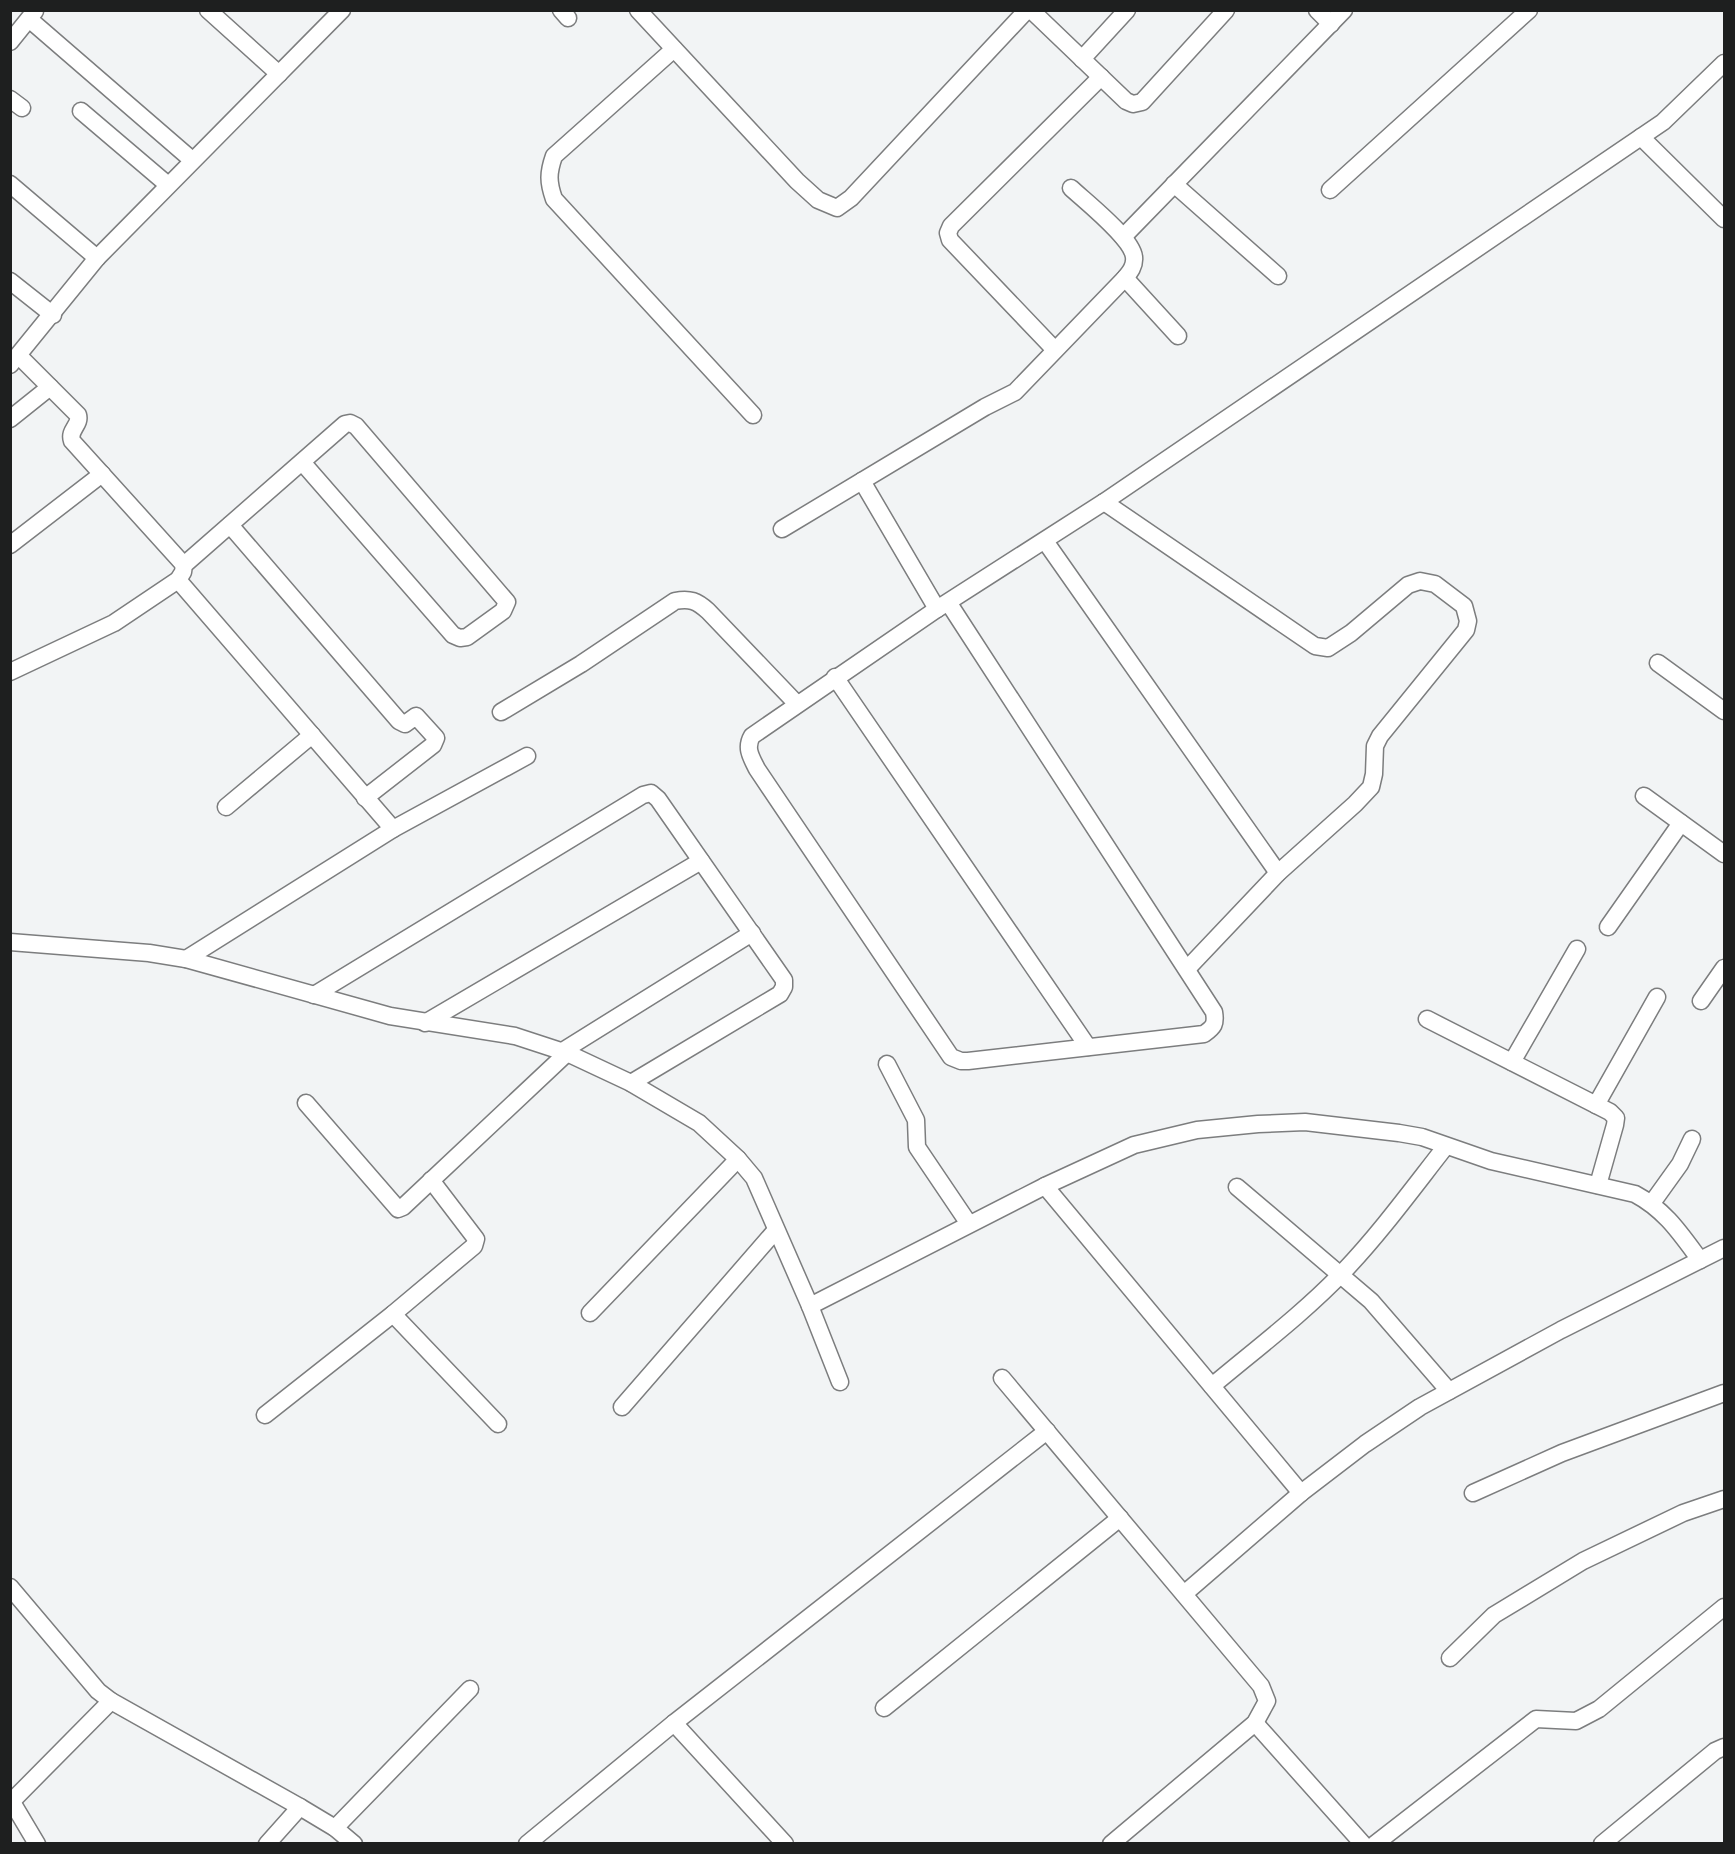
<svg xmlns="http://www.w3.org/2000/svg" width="1735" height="1854" viewBox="0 0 1735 1854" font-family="'PT Sans Narrow',sans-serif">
  <rect width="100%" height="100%" fill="#f2f4f5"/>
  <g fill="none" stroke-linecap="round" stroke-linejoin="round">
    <defs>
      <g id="minor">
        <path d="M208 10 279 74"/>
        <path d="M561 10 568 18"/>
        <path d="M638 10 797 181 818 200 837 208 851 198 1027 10"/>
        <path d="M1031 10 1126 101 1133 104 1142 102 1226 10"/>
        <path d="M1317 10 1331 24"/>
        <path d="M29 19 192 160"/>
        <path d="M10 42 35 11"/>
        <path d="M674 49 554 156C548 173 548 182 554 199L753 415"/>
        <path d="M1082 59 1127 10"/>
        <path d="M10 99 22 108"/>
        <path d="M81 111 168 185"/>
        <path d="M1641 137 1724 219"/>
        <path d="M10 184 97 258"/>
        <path d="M1174 184 1278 276"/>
        <path d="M1330 190 1529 10"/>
        <path d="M1123 237 1344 10"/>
        <path d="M1125 278 1178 336"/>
        <path d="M10 281 53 315"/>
        <path d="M1055 350 950 240 948 233 951 226 1101 77"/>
        <path d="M19 356 78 415C81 425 68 430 72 441L184 565"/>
        <path d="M10 365 97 258 342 10"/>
        <path d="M10 419 50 387"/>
        <path d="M862 481 937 609"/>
        <path d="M1104 502 1315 646 1328 648 1351 633 1408 585 1420 581 1435 584 1464 606 1468 621 1466 630 1380 736 1375 746 1374 774 1371 787 1355 804 1278 873 1187 969"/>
        <path d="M230 525 399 721 405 724 416 716 436 738 433 745 365 798"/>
        <path d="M782 529 985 407 1015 392 1125 278C1130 272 1135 266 1134 257 1132 238 1086 202 1071 188"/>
        <path d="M1045 541 1278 873"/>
        <path d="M10 545 102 474"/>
        <path d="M178 580 393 829"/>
        <path d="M948 602 1214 1012C1216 1024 1214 1027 1204 1034L968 1061H961L951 1057 757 769C751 757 745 748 752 736L937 609 1104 502 1663 122 1724 63"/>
        <path d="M1658 663 1724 711"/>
        <path d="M10 672 114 623 178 580 183 572 184 565 345 424 350 423 356 426 507 602 503 611 467 637 460 638 453 635 302 462"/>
        <path d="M835 677 1088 1047"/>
        <path d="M501 712 581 664 675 601C690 598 697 601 708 611L797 704"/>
        <path d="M1644 796 1724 854"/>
        <path d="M226 807 312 735"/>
        <path d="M1608 927 1681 823"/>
        <path d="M10 942 149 953 186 959 390 1016 515 1036 567 1053 631 1083 699 1123 738 1159 754 1178 810 1306 840 1382"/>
        <path d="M186 959 393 829 527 756"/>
        <path d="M314 995 643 795 651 793 658 799 784 980V987L780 994 631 1083"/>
        <path d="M1701 1001 1724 968"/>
        <path d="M1427 1019 1610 1112 1616 1118 1615 1125 1598 1185"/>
        <path d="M425 1023 701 861"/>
        <path d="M561 1052 752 933"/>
        <path d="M1512 1062 1577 949"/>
        <path d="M887 1064 916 1120 917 1147 969 1224"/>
        <path d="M306 1103 398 1209 403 1207 567 1053"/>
        <path d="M1596 1105 1657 997"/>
        <path d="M1045 1186 1301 1493"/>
        <path d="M1237 1187 1371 1301 1449 1391"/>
        <path d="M1652 1203 1680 1164 1692 1139"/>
        <path d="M810 1306 1045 1186 1134 1145 1197 1130 1258 1124 1305 1122 1399 1133 1422 1137 1491 1161 1635 1194C1665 1210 1680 1233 1700 1260"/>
        <path d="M590 1313 738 1159"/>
        <path d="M393 1314 498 1424"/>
        <path d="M1002 1378 1261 1686 1267 1701 1255 1723 1111 1844"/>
        <path d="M1212 1386C1256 1349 1304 1313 1344 1271 1381 1232 1413 1188 1446 1146"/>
        <path d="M622 1407 776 1230"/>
        <path d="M265 1415 393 1314 474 1246 476 1239 431 1180"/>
        <path d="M1473 1493 1562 1453 1724 1393"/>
        <path d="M10 1587 98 1691 111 1701 300 1807 335 1828 354 1844"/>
        <path d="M1184 1594 1301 1493 1365 1444 1420 1407 1561 1330 1724 1248"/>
        <path d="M1450 1658 1494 1615 1583 1561 1683 1513 1724 1499"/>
        <path d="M884 1708 1120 1518"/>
        <path d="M674 1723 785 1844"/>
        <path d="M1255 1723 1363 1844"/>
        <path d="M12 1802 37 1844"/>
        <path d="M10 1803 111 1701"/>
        <path d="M335 1828 470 1689"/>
        <path d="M267 1844 300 1807"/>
        <path d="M527 1844 674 1723 1047 1431"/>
        <path d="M1375 1844 1536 1719 1576 1721 1599 1709 1724 1607"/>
        <path d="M1602 1844 1715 1751 1724 1747"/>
      </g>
    </defs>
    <use href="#minor" stroke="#7c7d7e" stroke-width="19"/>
    <use href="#minor" stroke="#fff" stroke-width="16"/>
  </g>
  <rect width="1735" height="1854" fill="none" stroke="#1e1f1f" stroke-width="24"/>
</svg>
